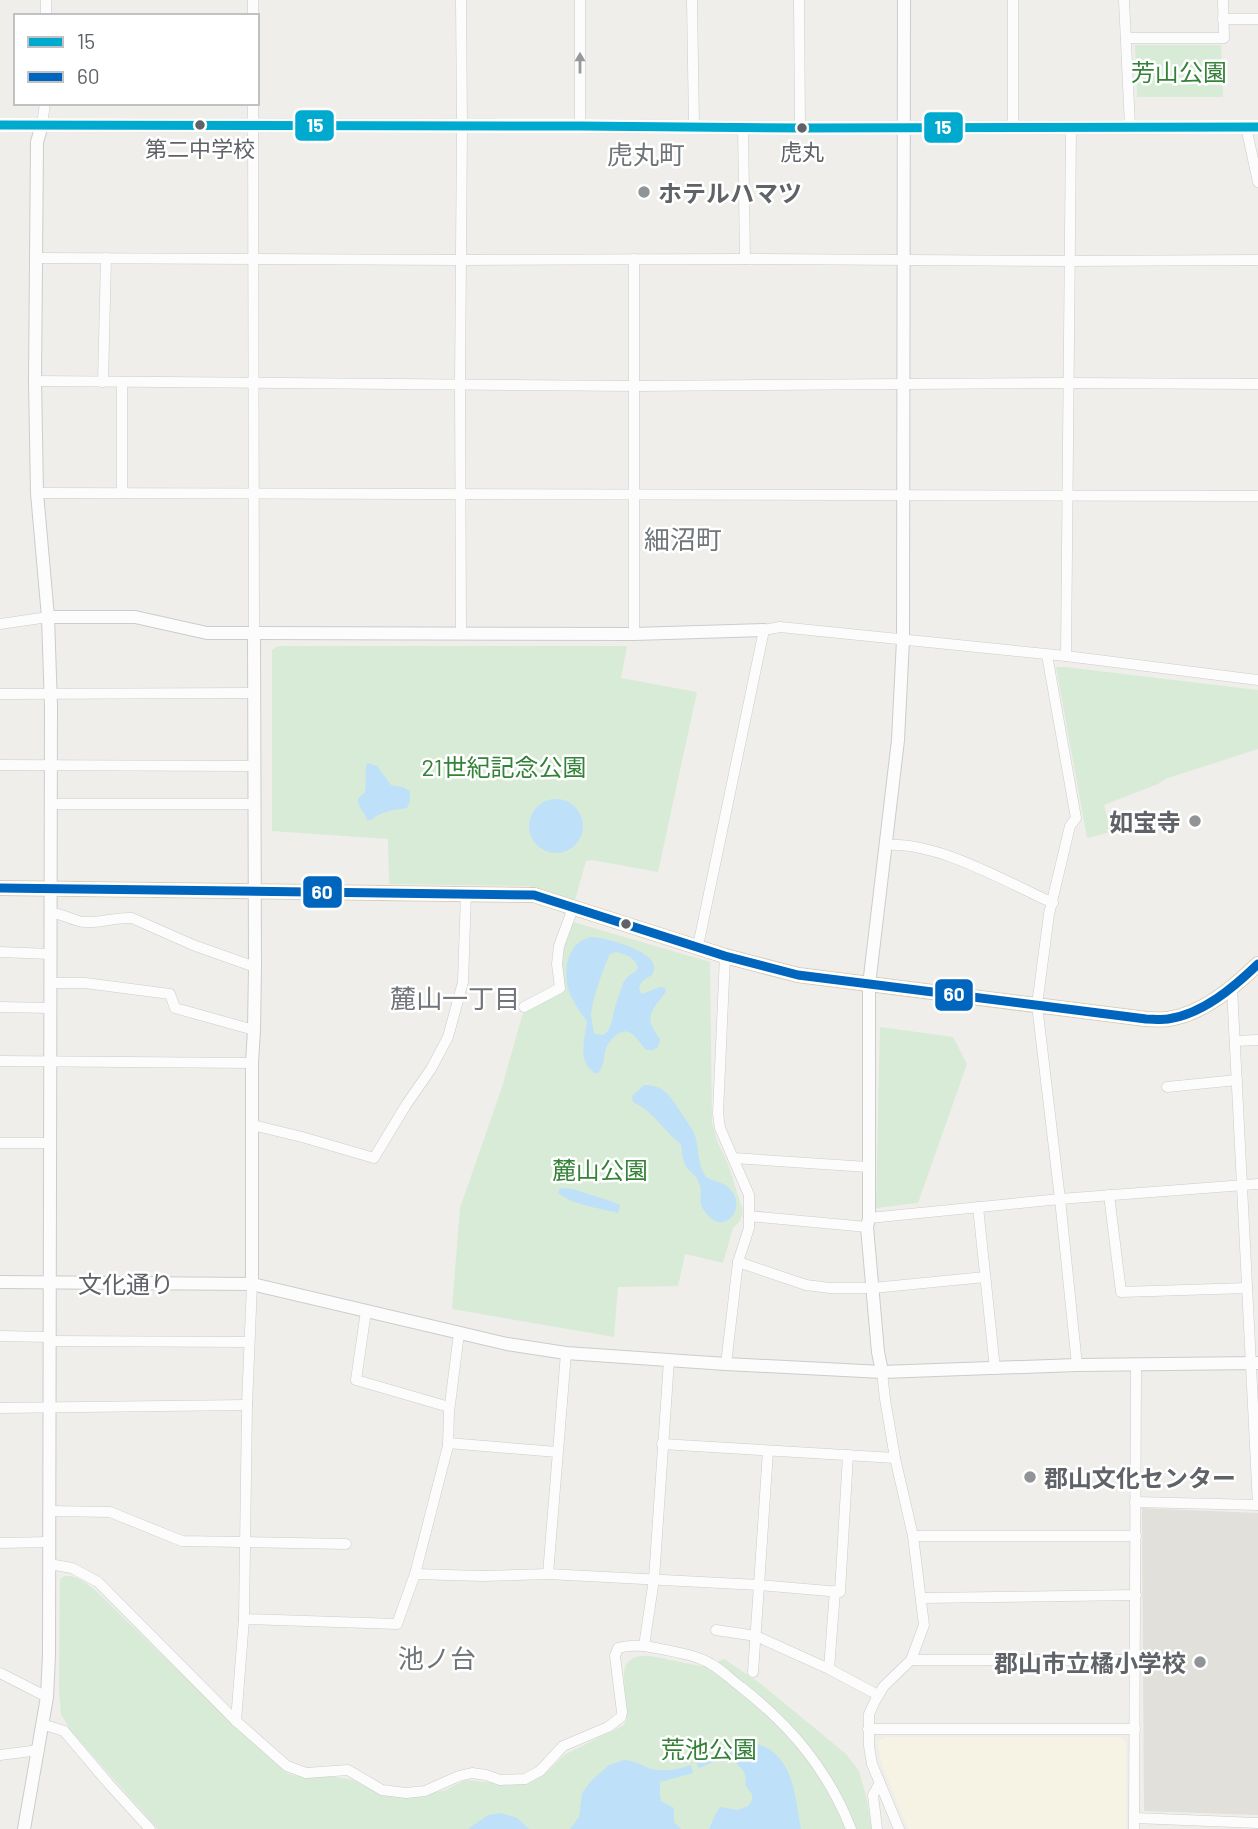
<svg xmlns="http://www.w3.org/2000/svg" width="1258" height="1829" viewBox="0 0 1258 1829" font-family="Barlow,'Noto Sans JP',sans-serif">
  <rect width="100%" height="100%" fill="#efeeea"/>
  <path fill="#f7f3e4" d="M886 1737H1121L1126 1743V1829H908L883 1767 879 1751 877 1742Z"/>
  <path fill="#e2e0da" d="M1142 1508 1258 1513V1815L1144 1811Z"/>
  <g fill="#d8ebd6">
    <path d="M1135 45H1221L1223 97H1137Z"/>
    <path d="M278 646H627L621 678 697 692 658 872 592 860 586 861 575 900 528 886 389 884 388 839 272 831V650Z"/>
    <path d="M1056 667H1065L1258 690V749L1165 779 1158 784 1104 805 1111 832 1087 838Z"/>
    <path d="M573 922 710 962 712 1122 717 1141 728 1164 743 1211 740 1221 733 1228 723 1263 685 1254 678 1286 618 1287 614 1337 452 1309 460 1208 502 1087 522 1016 525 1011 564 987C561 957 561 950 573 922Z"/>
    <path d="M880 1027 953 1037 967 1064 918 1203 876 1208Z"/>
    <path d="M65 1576C77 1575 86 1583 95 1590L248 1739 289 1774 304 1778 330 1776 353 1780 380 1794 409 1798 446 1790 465 1780 507 1784 533 1781 548 1771 564 1755 624 1725C635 1702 605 1653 649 1656 662 1657 700 1668 708 1666 713 1664 719 1661 724 1659L761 1684 846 1754 859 1771 866 1796 872 1829H158L70 1730 61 1714 59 1689 60 1579Z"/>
  </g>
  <g fill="#bfe0f9" fill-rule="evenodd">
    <path d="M367 763 377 766 391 785 403 787 410 791V801L407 808C393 810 382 811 371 820H367C366 814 357 806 358 800 360 794 363 797 365 791 367 786 364 773 367 763Z"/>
    <circle cx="556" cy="826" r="27"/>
    <path d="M590 937C604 937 647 949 653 963 655 969 654 970 652 975 645 979 640 981 639 990L642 994 660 987 665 988 666 991C661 1000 647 1012 651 1024 653 1029 657 1034 660 1040L658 1047 653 1050H646C641 1045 637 1037 631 1033 621 1027 610 1039 606 1048 603 1058 605 1066 597 1074 577 1065 584 1039 587 1022 580 1011 571 1000 568 988 563 968 568 943 590 937ZM616 952C625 954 636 958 638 968 634 974 629 974 625 980 622 984 617 1001 615 1007 612 1018 611 1042 594 1033 593 1028 592 1021 591 1016 591 1003 604 966 610 954Z"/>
    <path d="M644 1085C665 1084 672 1099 682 1114 686 1120 691 1127 694 1133 700 1148 696 1161 706 1177 713 1181 725 1183 730 1189 749 1209 722 1240 703 1209 698 1201 703 1192 699 1183 697 1175 689 1172 686 1166 682 1160 682 1151 681 1144 662 1130 656 1113 633 1102L632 1096Z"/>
    <path d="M560 1188 573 1189 616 1203 620 1205 618 1213C599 1208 573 1205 558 1193Z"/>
    <path d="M744 1741C793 1747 794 1790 801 1829H709L716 1813 720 1807 738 1810 748 1806 752 1800V1794L745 1785C749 1770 737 1766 729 1756L699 1768 696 1762Z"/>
    <path d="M625 1760C634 1761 638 1763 646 1767 658 1773 678 1770 691 1765L693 1773 660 1782V1794L661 1801 674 1808V1822L681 1829H570L579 1817 582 1793 592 1780 609 1765Z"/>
    <path d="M501 1813 517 1818 529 1829H468L488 1815Z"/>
  </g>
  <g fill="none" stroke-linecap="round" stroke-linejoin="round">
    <defs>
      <g id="minor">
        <path d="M253 0V16"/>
        <path d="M461 0 462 126 460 384 461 633"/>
        <path d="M580 0V126"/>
        <path d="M692 0 694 126"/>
        <path d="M799 0 800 128"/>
        <path d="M1013 0V127"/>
        <path d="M1124 0 1130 127"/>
        <path d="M46 16V0"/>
        <path d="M1223 19H1258"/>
        <path d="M1126 38H1224L1223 0"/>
        <path d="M253 103 254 633"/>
        <path d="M42 125 45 103"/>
        <path d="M743 127 745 259"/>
        <path d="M1246 127 1258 182"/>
        <path d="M36 258 461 260 745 259 1069 261 1258 260"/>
        <path d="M634 259V634"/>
        <path d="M35 381 635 386 1069 383 1258 384"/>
        <path d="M103 382 106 258"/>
        <path d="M122 382V493"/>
        <path d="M37 493 1258 496"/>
        <path d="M0 624 48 617"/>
        <path d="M1047 655 1076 818 1070 826 1049 914 1037 1005 1060 1199 1077 1365"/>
        <path d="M1066 656 1071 128"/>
        <path d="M0 694 254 693"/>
        <path d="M0 765 254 766"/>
        <path d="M51 804H254"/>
        <path d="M886 845C939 842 1004 881 1053 903"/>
        <path d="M50 913C63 913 72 921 84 922 101 923 116 917 132 918L193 945 255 967"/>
        <path d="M698 946 764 630 780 627 1066 656 1258 680"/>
        <path d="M0 952 50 954"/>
        <path d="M725 956 718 1113 720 1128 749 1195V1228L738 1262 726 1364"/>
        <path d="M50 983H85L170 994 175 1008 254 1030"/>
        <path d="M1232 987 1258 1505"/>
        <path d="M0 1007 50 1008"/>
        <path d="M524 1007 560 988 557 964 559 946 573 908"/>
        <path d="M1235 1041 1258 1040"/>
        <path d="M0 1061 252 1063"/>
        <path d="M1167 1087 1237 1080"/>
        <path d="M253 1125 302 1137 374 1158 406 1105 431 1069 448 1037 463 982 466 893"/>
        <path d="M0 1143H49"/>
        <path d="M733 1158 868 1167"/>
        <path d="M1109 1195 1121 1292 1247 1288"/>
        <path d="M978 1207 995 1369"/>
        <path d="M749 1216 867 1227"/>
        <path d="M869 1218 1060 1199 1258 1184"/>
        <path d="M738 1262 806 1285 830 1288H873L985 1277"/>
        <path d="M366 1311 356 1380 449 1407"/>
        <path d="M0 1336 49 1337"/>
        <path d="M49 1341 249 1342"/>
        <path d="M882 1372 885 1399 895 1458 913 1536 924 1625 911 1660 884 1686 875 1701 869 1714V1746L872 1764 899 1829"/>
        <path d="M0 1408 247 1405"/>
        <path d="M448 1443 557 1452"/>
        <path d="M662 1444 895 1458"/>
        <path d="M1135 1502 1258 1505"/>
        <path d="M49 1511 110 1512 182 1541 346 1544"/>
        <path d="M913 1536H1136"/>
        <path d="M0 1543 49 1542"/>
        <path d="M49 1564 72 1568 98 1582 236 1721 287 1766 306 1773 348 1770 382 1790 406 1793 425 1791 459 1776 472 1773 486 1775 500 1780 525 1779 540 1771 563 1746 608 1727 621 1717 622 1712 615 1656 618 1648C634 1643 650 1647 666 1650 681 1653 698 1656 711 1664 722 1670 731 1680 741 1687 791 1726 828 1770 851 1829"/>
        <path d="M415 1574 482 1576 548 1574 759 1585 768 1451"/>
        <path d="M548 1574 566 1353"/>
        <path d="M921 1598 1136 1595"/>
        <path d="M244 1619 397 1624 415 1574 448 1446 449 1412 459 1333"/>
        <path d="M716 1630 756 1636 829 1669 878 1695"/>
        <path d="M644 1646 654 1579 669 1360"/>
        <path d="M911 1660H1135"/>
        <path d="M829 1669 835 1591"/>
        <path d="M753 1672 759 1585 840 1592 848 1455"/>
        <path d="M0 1673 47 1697"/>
        <path d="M236 1721 244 1619 247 1405 252 1284"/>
        <path d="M42 1724 64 1731 108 1783 150 1829"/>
        <path d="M868 1729H1135"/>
        <path d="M0 1755 39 1750"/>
        <path d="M1135 1818 1258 1823"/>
        <path d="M877 1829 873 1795 880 1783"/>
        <path d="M1134 1829 1136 1365"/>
      </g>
      <g id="tertiary">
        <path d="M48 617H135L207 633 634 634 764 630"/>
        <path d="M0 1282 252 1284 507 1344 566 1353 726 1364 882 1372 1077 1365 1258 1363"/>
        <path d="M252 1284V1063L254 1030 255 967 254 633"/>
        <path d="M882 1372 878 1352 867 1227 869 1218V985L898 740 903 640 904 0"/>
        <path d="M24 1829 47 1697 49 1655 51 707 48 617 37 493 35 381 37 142 42 125"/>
      </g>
      <path id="secondary" d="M0 125 580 126 800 128 1258 127"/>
      <path id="primary" d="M0 888 534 895 725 956 798 975 1146 1019C1153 1019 1161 1020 1168 1019 1203 1014 1234 987 1258 964"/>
    </defs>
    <use href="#minor" stroke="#cbcccc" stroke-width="11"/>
    <use href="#tertiary" stroke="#cbcccc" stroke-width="14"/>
    <use href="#secondary" stroke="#cacacb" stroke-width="14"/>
    <use href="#primary" stroke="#d7ceb8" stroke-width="16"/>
    <use href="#minor" stroke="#fdfcfc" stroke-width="10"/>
    <use href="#tertiary" stroke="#fdfcfc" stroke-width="12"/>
    <use href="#secondary" stroke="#fdfcfc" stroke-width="12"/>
    <use href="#primary" stroke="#f4f2e9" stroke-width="14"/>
    <defs>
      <path id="bus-1" d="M0 125 580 126 800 128 1258 127"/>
      <path id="bus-2" d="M0 888 534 895 725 956 798 975 1146 1019C1153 1019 1161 1020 1168 1019 1203 1014 1234 987 1258 964"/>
    </defs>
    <use href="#bus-1" stroke="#fff" stroke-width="14"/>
    <use href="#bus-2" stroke="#fff" stroke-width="14"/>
    <use href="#bus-1" stroke="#00a9ce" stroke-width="9"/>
    <use href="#bus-2" stroke="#0065bd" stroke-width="9"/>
  </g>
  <defs><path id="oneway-solid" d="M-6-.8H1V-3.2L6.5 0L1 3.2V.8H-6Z" transform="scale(1.75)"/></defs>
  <use fill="#96999c" href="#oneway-solid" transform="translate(580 63) rotate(-90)"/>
  <g fill="#5f6368" stroke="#fff" stroke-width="2.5">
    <circle cx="200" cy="125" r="6"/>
    <circle cx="802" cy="128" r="6"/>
    <circle cx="626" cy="924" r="6"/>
  </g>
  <g fill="#919496" stroke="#fff" stroke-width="2.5">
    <circle cx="644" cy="192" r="7"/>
    <circle cx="1195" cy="821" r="7"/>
    <circle cx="1030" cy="1477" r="7"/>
    <circle cx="1200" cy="1662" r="7"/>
  </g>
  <g text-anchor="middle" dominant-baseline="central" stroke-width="5" stroke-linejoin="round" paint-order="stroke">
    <g font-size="22" fill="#5f6368" stroke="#fff">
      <text x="200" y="148">第二中学校</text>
      <text x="802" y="151">虎丸</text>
    </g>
    <g font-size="24" fill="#348238" stroke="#fff">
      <text x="1179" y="71">芳山公園</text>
      <text x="504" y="766">21世紀記念公園</text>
      <text x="600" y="1169">麓山公園</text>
      <text x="709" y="1748">荒池公園</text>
    </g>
    <g font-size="24" font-weight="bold" fill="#5f6368" stroke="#fff" text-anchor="start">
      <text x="658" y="192">ホテルハマツ</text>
      <text x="1181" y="821" text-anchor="end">如宝寺</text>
      <text x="1044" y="1477">郡山文化センター</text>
      <text x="1186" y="1662" text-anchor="end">郡山市立橘小学校</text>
    </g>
    <g font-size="24" fill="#5f6368" stroke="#fff">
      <text x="126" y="1283">文化通り</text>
    </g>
    <g font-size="26" fill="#70757a" stroke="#fff">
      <text x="646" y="153">虎丸町</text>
      <text x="683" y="538">細沼町</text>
      <text x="455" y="997">麓山一丁目</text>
      <text x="437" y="1657">池ノ台</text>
    </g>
  </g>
  <g stroke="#fff" stroke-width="2.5">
    <rect x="294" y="109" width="41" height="33" rx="7" fill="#00a9ce"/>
    <rect x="923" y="111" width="41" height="33" rx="7" fill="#00a9ce"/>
    <rect x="302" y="875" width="41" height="34" rx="7" fill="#0065bd"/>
    <rect x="934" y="978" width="40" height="34" rx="7" fill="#0065bd"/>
  </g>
  <g font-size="19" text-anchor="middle" font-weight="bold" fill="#fff">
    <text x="315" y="132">15</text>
    <text x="943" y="134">15</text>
    <text x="322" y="899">60</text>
    <text x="954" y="1001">60</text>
  </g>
  <rect x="14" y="14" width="245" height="91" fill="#ffffff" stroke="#bfc1c3" stroke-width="2"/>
  <rect x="28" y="37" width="35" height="10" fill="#00a9ce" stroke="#bfc1c3" stroke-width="2"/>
  <text x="77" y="49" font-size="21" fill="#5f6368">15</text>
  <rect x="28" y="72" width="35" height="10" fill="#0065bd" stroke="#bfc1c3" stroke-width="2"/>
  <text x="77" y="84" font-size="21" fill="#5f6368">60</text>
</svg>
